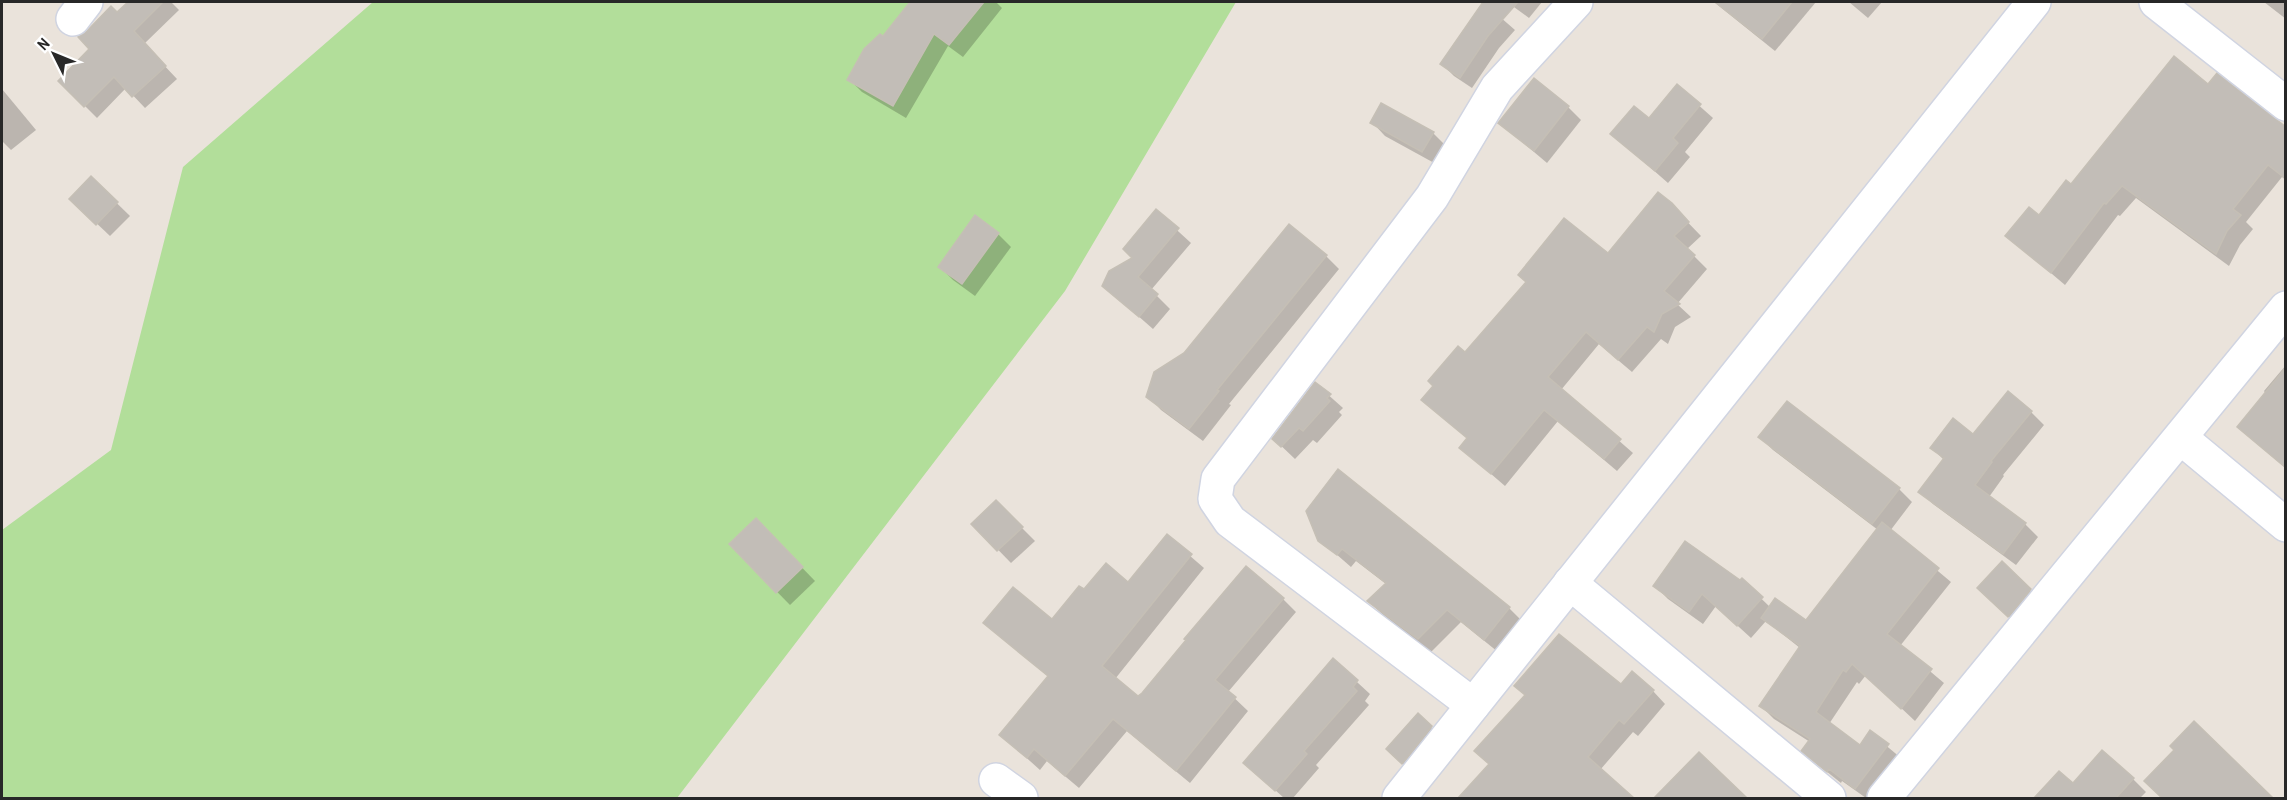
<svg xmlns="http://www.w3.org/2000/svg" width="2287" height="800" viewBox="0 0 2287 800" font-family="'Archivo Narrow',sans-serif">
  <rect width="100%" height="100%" fill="#eae3db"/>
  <path fill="#b2de9a" d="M373 2H1236L1065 291 677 798H2V530L111 450 183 167Z"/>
  <g fill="#0003">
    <path d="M130 2H171L179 10 144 44 177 79 145 108 126 88 97 118 60 81 91 49 117 14Z"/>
    <path d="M912 2H996L1002 8 963 57 948 46 906 118 862 92 849 79Z"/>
    <path d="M1507 2H1542L1529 18Z"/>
    <path d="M1714 2H1816L1775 51Z"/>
    <path d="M1849 2H1882L1868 18Z"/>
    <path d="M2264 2H2286V19Z"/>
    <path d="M1484 3 1515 30 1499 48 1472 88 1454 76 1442 64Z"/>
    <path d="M1677 86 1713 118 1685 152 1690 157 1668 183 1612 134 1649 120Z"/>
    <path d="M2208 86 2286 130V180L2282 177 2246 222 2253 229 2240 245 2229 266 2136 198 2120 216 2118 215 2065 285 2007 236 2039 217 2071 186Z"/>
    <path d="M2 89 36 130 11 150 2 141Z"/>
    <path d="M1568 107 1581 120 1547 163 1514 135Z"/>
    <path d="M1372 122 1433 133 1446 146 1436 164 1385 136Z"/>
    <path d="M91 178 130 216 110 236 71 199Z"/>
    <path d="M1674 208 1701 236 1687 249 1707 269 1677 304 1691 317 1675 327 1668 344 1661 339 1632 372 1599 344 1561 390 1633 453 1617 471 1558 421 1505 486 1461 448 1468 439 1423 400 1465 354Z"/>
    <path d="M1156 211 1191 243 1151 290 1170 309 1153 329 1104 286 1134 258Z"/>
    <path d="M998 234 1011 247 975 296 953 280 940 267Z"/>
    <path d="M1326 256 1339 269 1229 404 1231 405 1203 441 1161 410 1148 396Z"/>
    <path d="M2286 365V468L2239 427 2266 394 2264 391Z"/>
    <path d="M1316 384 1343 408 1339 412 1342 415 1317 443 1313 440 1295 459 1274 439Z"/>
    <path d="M1787 403 1899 489 1912 502 1890 531 1951 582 1900 646 1944 683 1915 721 1866 675 1859 684 1857 682 1829 724 1860 747 1871 733 1901 758 1871 798H1866L1842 781 1841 783 1816 763 1803 751 1810 742 1774 719 1761 706 1800 648 1766 621 1751 638 1716 606 1703 624 1668 599 1655 586 1740 582 1742 580 1770 607 1806 622 1878 530 1773 450 1760 437Z"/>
    <path d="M2031 412 2044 425 2003 475 2004 476 1989 497 2025 524 2038 537 2016 565 1933 504 1920 491 1944 460 1932 448 1973 436Z"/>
    <path d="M1339 472 1509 608 1522 621 1498 652 1461 622 1431 652 1382 614 1369 601 1386 584 1356 561 1351 567 1320 540Z"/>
    <path d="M996 502 1035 541 1011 563 973 524Z"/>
    <path d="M756 520 815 581 790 605 731 545Z"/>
    <path d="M1167 536 1204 568 1115 679 1138 698 1283 599 1296 612 1228 692 1248 711 1190 783 1127 731 1079 788 1047 761 1040 770 1001 735 1049 677 985 623 1052 621 1084 591 1128 584Z"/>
    <path d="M2002 564 2043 603 2022 629 1992 601Z"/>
    <path d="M1333 660 1370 694 1365 701 1369 705 1316 765 1319 768 1293 798H1284L1245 763Z"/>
    <path d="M1621 686 1653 691 1665 704 1638 736 1633 732 1600 770 1632 798H1460L1491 765Z"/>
    <path d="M1418 715 1444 740 1416 776 1401 762Z"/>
    <path d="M2194 723 2271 798H2164L2159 794 2176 750Z"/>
    <path d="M1699 754 1745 798H1663L1659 795Z"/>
    <path d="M2059 773 2073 785 2133 779 2146 792 2140 798H2036Z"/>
  </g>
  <g fill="#c2bdb7" stroke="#c5bfb5" stroke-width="1.5">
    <path d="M128 2H163L134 31 166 66 132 97 114 77 84 107 58 81 89 49 78 37 87 31 111 6 117 12Z"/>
    <path d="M910 2H984L949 45 934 34 893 106 847 80 864 49 880 34 883 36Z"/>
    <path d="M1483 2H1518L1488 36 1460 78 1440 64Z"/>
    <path d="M1715 2H1792L1762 39Z"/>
    <path d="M2174 56 2208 84 2217 73 2286 127V179L2268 165 2233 209 2241 215 2227 231 2216 254 2122 186 2106 204 2104 203 2051 273 2005 236 2029 207 2039 215 2066 180 2071 184Z"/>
    <path d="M1534 78 1569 106 1534 151 1498 123Z"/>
    <path d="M1677 84 1701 104 1673 138 1678 143 1655 171 1610 134 1634 106 1649 118Z"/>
    <path d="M1381 103 1434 132 1422 152 1370 123Z"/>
    <path d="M91 176 118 202 96 225 69 199Z"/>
    <path d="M1658 192 1672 203 1689 222 1674 236 1695 255 1664 291 1680 304 1662 314 1654 332 1647 327 1618 360 1586 332 1548 377 1621 439 1604 459 1544 410 1491 474 1459 448 1467 438 1421 400 1433 386 1428 381 1458 346 1465 352 1526 282 1518 275 1564 218 1608 253Z"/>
    <path d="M1156 209 1179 228 1138 277 1158 294 1139 317 1102 286 1109 271 1132 258 1123 249Z"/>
    <path d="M975 215 999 233 962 284 938 267Z"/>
    <path d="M1289 224 1327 255 1217 390 1219 391 1189 429 1146 397 1154 372 1184 353Z"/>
    <path d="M2286 367V468L2237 427Z"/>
    <path d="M1315 382 1331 394 1327 398 1330 401 1303 431 1299 428 1281 447 1272 439Z"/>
    <path d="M2008 391 2032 411 1991 461 1992 462 1975 485 2026 523 2003 554 1918 492 1944 458 1930 448 1953 418 1973 434Z"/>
    <path d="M1787 401 1900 488 1872 524 1758 437Z"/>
    <path d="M1338 469 1510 607 1484 640 1447 610 1418 639 1367 601 1386 583 1342 549 1337 555 1318 541 1306 511Z"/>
    <path d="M996 500 1023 527 997 551 971 524Z"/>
    <path d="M756 518 803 567 776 593 729 544Z"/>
    <path d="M1882 522 1939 568 1887 634 1932 669 1901 709 1852 664 1846 672 1843 670 1816 712 1860 745 1870 730 1889 744 1855 789 1829 769 1827 772 1801 751 1810 739 1759 706 1800 646 1761 618 1775 598 1806 620Z"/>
    <path d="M1167 534 1192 554 1102 666 1138 696 1142 693 1186 640 1184 639 1246 566 1284 598 1215 680 1236 697 1176 771 1113 719 1065 776 1034 749 1027 758 999 735 1048 676 983 623 1013 587 1052 619 1079 586 1084 589 1106 563 1128 582Z"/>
    <path d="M1685 541 1740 580 1742 578 1763 597 1737 626 1702 594 1689 612 1653 586Z"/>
    <path d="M2002 561 2031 589 2008 617 1977 588Z"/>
    <path d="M1559 634 1621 684 1632 671 1654 690 1624 724 1619 720 1588 757 1634 798H1458L1489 764 1474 751 1525 695 1514 686Z"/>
    <path d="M1333 658 1358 680 1353 687 1357 691 1304 751 1307 754 1275 791 1243 763Z"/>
    <path d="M1418 713 1432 726 1402 764 1386 749Z"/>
    <path d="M2194 721 2273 798H2162L2144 781 2174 750 2170 746Z"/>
    <path d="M2102 750 2134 778 2116 798H2034L2059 771 2073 783Z"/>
    <path d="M1699 752 1747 798H1654Z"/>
  </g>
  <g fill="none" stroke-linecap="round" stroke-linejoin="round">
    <defs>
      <g id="minor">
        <path d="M2156 2 2286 104"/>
        <path d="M73 19 86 2"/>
        <path d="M2181 438 2286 525"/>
        <path d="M1570 583 1829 798"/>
        <path d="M1473 705 1230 521 1215 499 1218 479 1432 197 1497 88 1576 2"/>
        <path d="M996 780 1021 798"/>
        <path d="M1399 798 2034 2"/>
        <path d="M1884 798 2286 308"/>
      </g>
    </defs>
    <use href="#minor" stroke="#d0d4e1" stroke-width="36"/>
    <use href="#minor" stroke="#fff" stroke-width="33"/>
  </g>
  <rect width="2287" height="800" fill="none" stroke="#282828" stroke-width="6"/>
  <g transform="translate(54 54) rotate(313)" stroke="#ffffff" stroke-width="4.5" paint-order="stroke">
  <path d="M0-4.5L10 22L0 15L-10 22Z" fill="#282828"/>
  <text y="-9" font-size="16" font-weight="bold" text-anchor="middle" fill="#282828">N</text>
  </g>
</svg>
